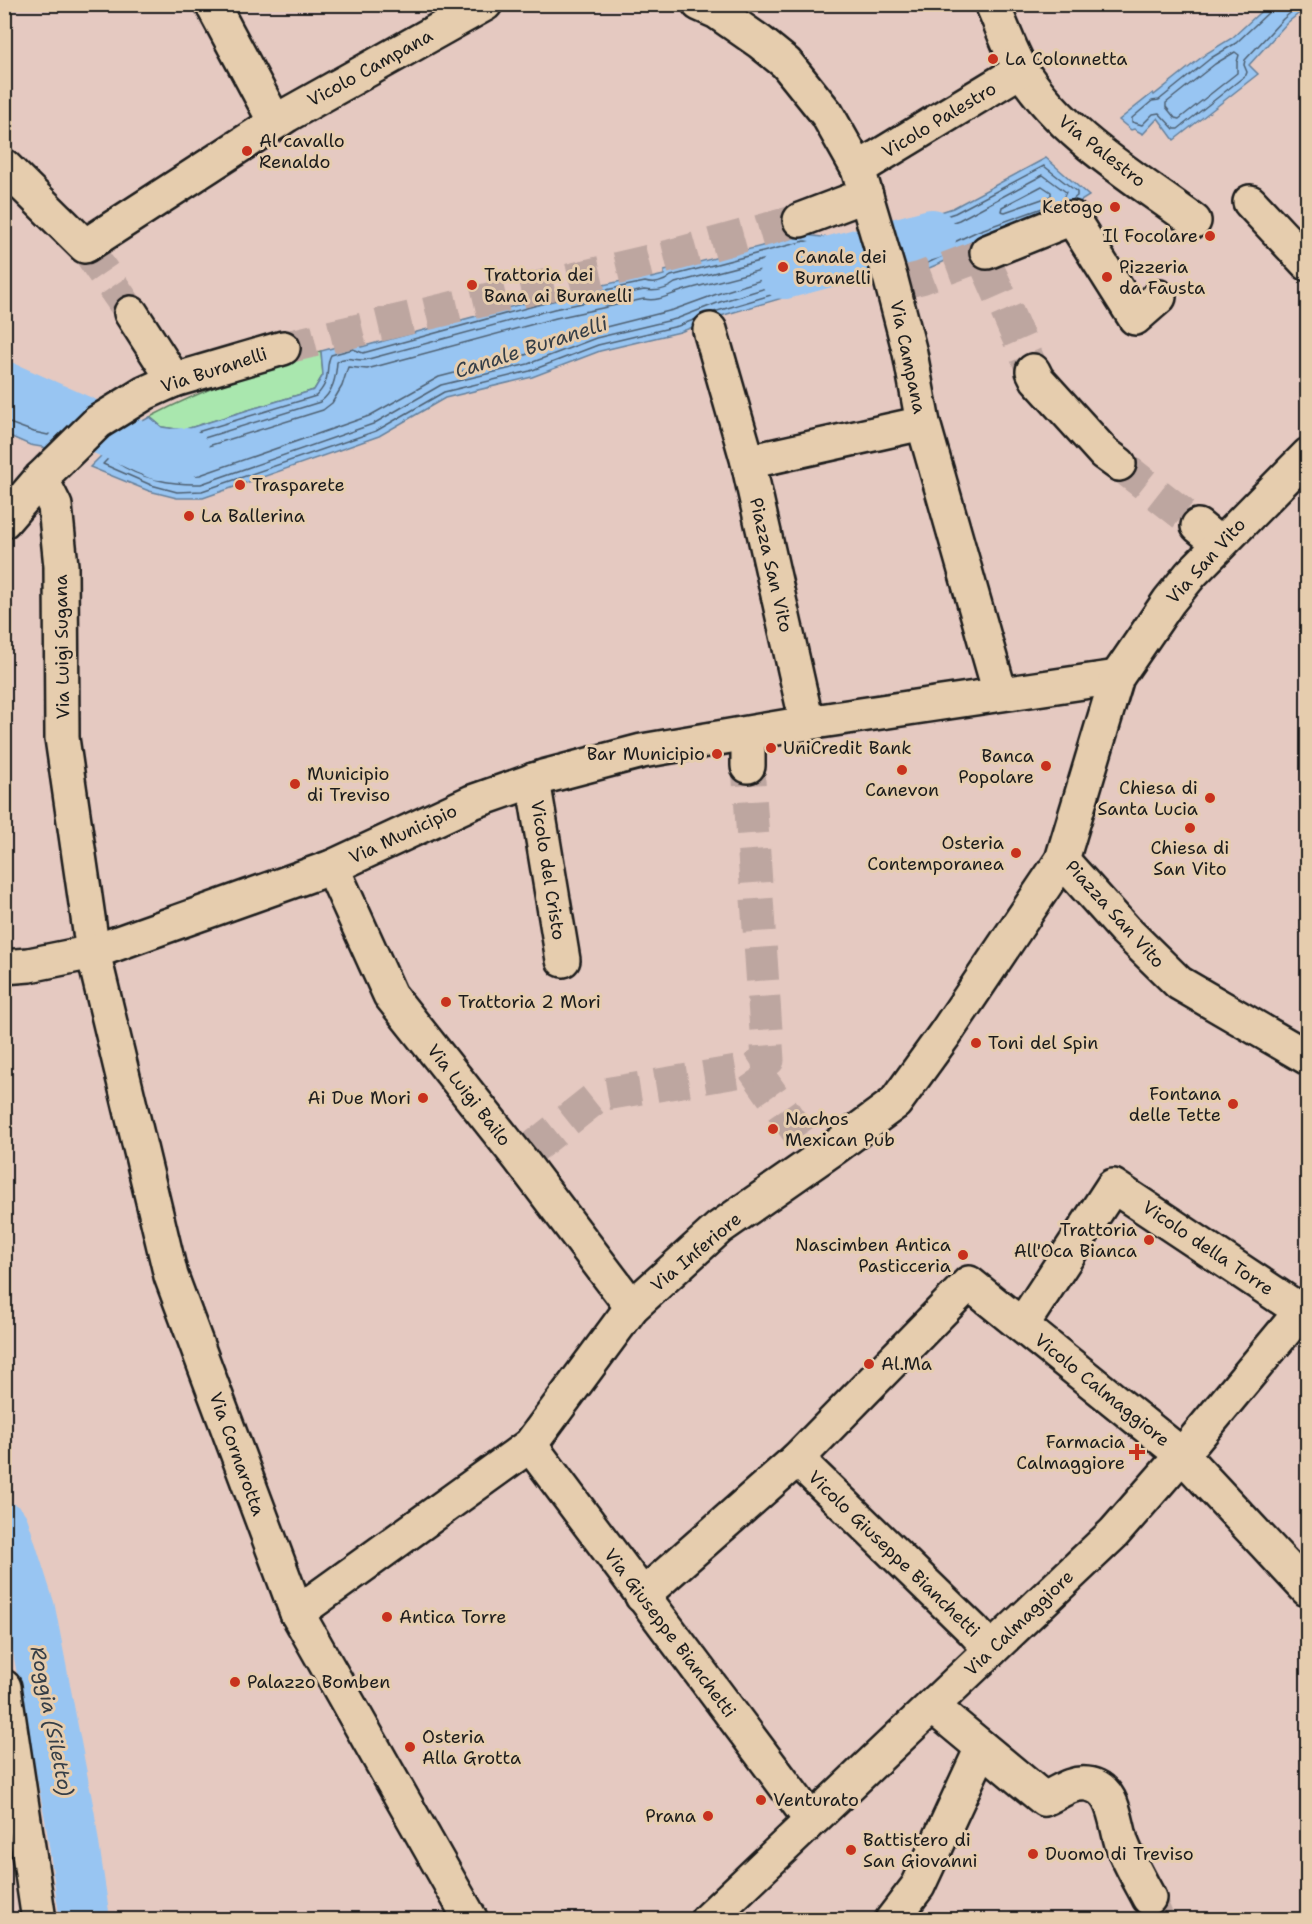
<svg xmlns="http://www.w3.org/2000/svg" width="1312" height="1924" viewBox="0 0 1312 1924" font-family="'Shantell Sans',sans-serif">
  <rect width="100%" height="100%" fill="#e5c9c1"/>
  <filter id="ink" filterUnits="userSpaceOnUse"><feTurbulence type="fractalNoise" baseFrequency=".0167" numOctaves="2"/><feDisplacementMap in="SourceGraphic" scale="12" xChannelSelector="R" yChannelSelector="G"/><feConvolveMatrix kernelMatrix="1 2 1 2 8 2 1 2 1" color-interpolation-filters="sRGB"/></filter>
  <g filter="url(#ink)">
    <path fill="#a9e7ae" stroke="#628265" stroke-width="1.5" d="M321 351 323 375 314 390 183 430 162 427 150 417C202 390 265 366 321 351Z"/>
    <g fill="#98c5f2" stroke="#66819c" stroke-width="1.5">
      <path d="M1269 4 1307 5V7L1287 23 1249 65 1258 74 1174 140 1158 118 1143 134 1134 129 1131 130 1119 120 1153 93 1154 95 1207 53 1232 38Z"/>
      <path d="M1046 158 1089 196 1076 204 920 272 900 278 891 228 953 208Z"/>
      <path d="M805 235 848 240 854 277 724 315 680 332 600 351 532 377 445 398 379 436 203 498H177L149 491 90 467 128 429 150 417 162 427 183 430 314 390 323 375 321 351 359 341 361 347 551 296 650 275 651 278 664 275V271Z"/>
      <path d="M5 374 92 412 53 449 30 445 5 434Z"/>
    </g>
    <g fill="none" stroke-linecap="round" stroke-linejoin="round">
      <g stroke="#4e6072" stroke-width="1.5">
        <path d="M1272 4 1270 11 1236 43 1211 58 1159 100 1152 101 1132 118V122L1142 125 1153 114 1159 113 1174 129H1178L1246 75 1247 72 1244 65 1245 60 1283 19 1301 4"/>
        <path d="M1235 52 1239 55 1237 62V73L1179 119 1175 118 1166 107V103L1215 64Z"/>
        <path d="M1043 175 1066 192 1062 201 978 231 916 260 910 259 908 237 959 220Z"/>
        <path d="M1042 186 1051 192V196L1005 212 1001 211 1002 207Z"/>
        <path d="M900 248 898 234 900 231 955 213 1044 166 1077 192V196L1072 200"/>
        <path d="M805 249 835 252 838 266 720 302 676 319 596 338 528 364 441 385 373 424 201 484C173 485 140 479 116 462L136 440 147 434 159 440 185 444 320 402C333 393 336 377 337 362 347 355 354 361 365 360L554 309 644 290C655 292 666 290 675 283Z"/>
        <path d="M806 258 814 259 815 263 717 294 673 310 594 330 525 355 439 377 369 416 200 475C177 476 151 472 132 459L133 456 146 445 159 450 189 452 323 410 332 403 342 386 348 367 367 369 556 318 644 299C660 302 670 294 685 290Z"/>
        <path d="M907 270 919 267 972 242"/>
        <path d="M696 319 678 326 598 345 530 371 444 392 376 431 202 491 177 492 151 485 103 464 132 434 148 425 161 433 184 436 316 396C333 379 324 368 331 355L353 349 363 353 552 301 645 282C654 285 664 282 671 276L805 241 843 247 846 270 845 273 714 312"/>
        <path d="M4 380 77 412 79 415"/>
        <path d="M4 388 64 414 66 417 48 435 34 432 4 421"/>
        <path d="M4 398 48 417 50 421 44 425 12 413 4 412"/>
      </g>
      <g stroke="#98c5f2" stroke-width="50">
        <path d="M784 274 932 234"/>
        <path d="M4 386 159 455 185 453"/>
        <path d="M4 1527 30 1609 70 1817 85 1920"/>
      </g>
      <g stroke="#bda6a0" stroke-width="33" stroke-dasharray="33 16" stroke-linecap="butt">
        <path d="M85 246 131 313"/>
        <path d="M900 283 921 278 982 255 1033 371"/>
        <path d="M283 348 670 256 800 220"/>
        <path d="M1119 464 1198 526"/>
        <path d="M754 1069 806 1144"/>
        <path d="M529 1151 599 1095 754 1069 768 1060 748 766"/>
        <path d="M1149 1898 1157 1918"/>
      </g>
      <defs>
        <g id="minor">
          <path d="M212 4 275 122"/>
          <path d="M699 4 717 12 760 42 786 63 827 114 858 169 891 280 910 353 923 423 1000 693"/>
          <path d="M992 4C1002 26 1010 51 1022 71 1064 136 1133 176 1194 221"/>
          <path d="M4 166 85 246 287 115 485 4"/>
          <path d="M858 169 1021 70"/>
          <path d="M1250 202 1308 264"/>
          <path d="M800 220 866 195"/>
          <path d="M987 252 1072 218 1135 318 1159 297"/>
          <path d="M131 313 174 380"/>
          <path d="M710 330 748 462 807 723"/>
          <path d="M1033 371 1037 379 1104 453 1119 464"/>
          <path d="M748 462 923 423"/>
          <path d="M41 478 55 506 61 566 62 738 93 952 171 1276 297 1613 471 1920"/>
          <path d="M4 521 41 478 98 422 145 393 174 380 283 348"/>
          <path d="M1198 526 1220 544"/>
          <path d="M748 734V766"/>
          <path d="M533 780 563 960"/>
          <path d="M1062 860 1125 930 1179 983 1308 1058"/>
          <path d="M332 867 390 995 520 1159 632 1307"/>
          <path d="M4 967 29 965 93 952 332 867 472 802 543 777 642 751 807 723 1117 677"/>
          <path d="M1022 1325 1113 1186 1301 1311"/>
          <path d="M530 1445 811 1820"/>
          <path d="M797 1459 969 1283 1182 1455 1308 1590"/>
          <path d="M642 1596 797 1459 973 1630 991 1650"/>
          <path d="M297 1613 530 1445 632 1307 719 1228 834 1148 895 1103 945 1034 1062 860 1117 677 1169 601 1191 574 1308 455"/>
          <path d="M4 1687 39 1920"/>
          <path d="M932 1706 1044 1799C1059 1793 1070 1782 1087 1784 1115 1787 1115 1823 1122 1844 1129 1862 1140 1881 1149 1898"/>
          <path d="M707 1920 1114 1533 1182 1455 1308 1303"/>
          <path d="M892 1920 918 1886 982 1748"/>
        </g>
      </defs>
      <use href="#minor" stroke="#1c1c1c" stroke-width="38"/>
      <use href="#minor" stroke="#e6cdae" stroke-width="33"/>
    </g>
  </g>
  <g fill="#c8321e" stroke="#e6cdae" stroke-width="2">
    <circle cx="993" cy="59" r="6"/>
    <circle cx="247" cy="151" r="6"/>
    <circle cx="1115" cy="207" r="6"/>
    <circle cx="1210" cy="236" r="6"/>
    <circle cx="783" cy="267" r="6"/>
    <circle cx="1107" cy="277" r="6"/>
    <circle cx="472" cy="285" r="6"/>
    <circle cx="240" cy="485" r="6"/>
    <circle cx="189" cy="516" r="6"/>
    <circle cx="771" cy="748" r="6"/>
    <circle cx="717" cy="754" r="6"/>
    <circle cx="1046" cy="766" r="6"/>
    <circle cx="902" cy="770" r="6"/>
    <circle cx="295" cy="784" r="6"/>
    <circle cx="1210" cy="798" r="6"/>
    <circle cx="1190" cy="828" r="6"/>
    <circle cx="1016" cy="853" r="6"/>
    <circle cx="446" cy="1002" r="6"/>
    <circle cx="976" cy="1043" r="6"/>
    <circle cx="423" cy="1098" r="6"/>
    <circle cx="1233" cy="1104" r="6"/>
    <circle cx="773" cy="1129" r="6"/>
    <circle cx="1149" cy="1240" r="6"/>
    <circle cx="963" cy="1255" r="6"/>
    <circle cx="869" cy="1364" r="6"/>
    <path d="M1134 1443h6v6h6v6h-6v6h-6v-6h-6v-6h6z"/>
    <circle cx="387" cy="1617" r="6"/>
    <circle cx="235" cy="1682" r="6"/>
    <circle cx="410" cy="1747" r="6"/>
    <circle cx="761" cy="1800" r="6"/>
    <circle cx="708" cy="1816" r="6"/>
    <circle cx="851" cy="1850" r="6"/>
    <circle cx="1033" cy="1854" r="6"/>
  </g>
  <g text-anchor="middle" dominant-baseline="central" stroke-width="6" stroke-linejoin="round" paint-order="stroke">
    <g font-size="18" fill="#1c1c1c" stroke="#e6cdae" text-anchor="start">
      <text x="1005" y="59">La Colonnetta</text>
      <text x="259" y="141">Al cavallo<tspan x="259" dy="21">Renaldo</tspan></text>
      <text x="1103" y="207" text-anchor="end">Ketogo</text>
      <text x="1198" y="236" text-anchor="end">Il Focolare</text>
      <text x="795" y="257">Canale dei<tspan x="795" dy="21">Buranelli</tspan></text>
      <text x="1119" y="267">Pizzeria<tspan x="1119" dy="21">da Fausta</tspan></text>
      <text x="484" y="275">Trattoria dei<tspan x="484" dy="21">Bana ai Buranelli</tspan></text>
      <text x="252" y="485">Trasparete</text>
      <text x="201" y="516">La Ballerina</text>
      <text x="783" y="748">UniCredit Bank</text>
      <text x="705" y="754" text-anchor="end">Bar Municipio</text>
      <text x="1034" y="756" text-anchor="end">Banca<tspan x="1034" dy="21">Popolare</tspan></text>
      <text x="307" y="774">Municipio<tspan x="307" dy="21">di Treviso</tspan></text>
      <text x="1198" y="788" text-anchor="end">Chiesa di<tspan x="1198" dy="21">Santa Lucia</tspan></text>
      <text x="902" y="790" text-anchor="middle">Canevon</text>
      <text x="1004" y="843" text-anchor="end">Osteria<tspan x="1004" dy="21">Contemporanea</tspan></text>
      <text x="1190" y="848" text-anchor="middle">Chiesa di<tspan x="1190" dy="21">San Vito</tspan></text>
      <text x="458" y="1002">Trattoria 2 Mori</text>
      <text x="988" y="1043">Toni del Spin</text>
      <text x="1221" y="1094" text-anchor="end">Fontana<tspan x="1221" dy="21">delle Tette</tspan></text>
      <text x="411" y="1098" text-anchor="end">Ai Due Mori</text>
      <text x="785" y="1119">Nachos<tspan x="785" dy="21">Mexican Pub</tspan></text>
      <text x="1137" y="1230" text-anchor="end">Trattoria<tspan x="1137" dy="21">All'Oca Bianca</tspan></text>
      <text x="951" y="1245" text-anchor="end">Nascimben Antica<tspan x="951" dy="21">Pasticceria</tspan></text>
      <text x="881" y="1364">Al.Ma</text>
      <text x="1125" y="1442" text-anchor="end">Farmacia<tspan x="1125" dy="21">Calmaggiore</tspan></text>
      <text x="399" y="1617">Antica Torre</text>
      <text x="247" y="1682">Palazzo Bomben</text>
      <text x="422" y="1737">Osteria<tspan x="422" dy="21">Alla Grotta</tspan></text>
      <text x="773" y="1800">Venturato</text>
      <text x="696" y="1816" text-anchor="end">Prana</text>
      <text x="863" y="1840">Battistero di<tspan x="863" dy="21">San Giovanni</tspan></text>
      <text x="1045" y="1854">Duomo di Treviso</text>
    </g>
    <g font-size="18" fill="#1c1c1c" stroke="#e6cdae">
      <text transform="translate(370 68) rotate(-29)">Vicolo Campana</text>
      <text transform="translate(939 120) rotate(-31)">Vicolo Palestro</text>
      <text transform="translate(1102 151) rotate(38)">Via Palestro</text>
      <text transform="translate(908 357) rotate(78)">Via Campana</text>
      <text transform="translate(214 370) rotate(-18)">Via Buranelli</text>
      <text transform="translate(1206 561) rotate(-48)">Via San Vito</text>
      <text transform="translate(771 565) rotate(77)">Piazza San Vito</text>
      <text transform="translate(62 647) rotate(-91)">Via Luigi Sugana</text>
      <text transform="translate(403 834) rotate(-25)">Via Municipio</text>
      <text transform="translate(548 870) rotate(81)">Vicolo del Cristo</text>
      <text transform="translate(1115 914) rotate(48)">Piazza San Vito</text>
      <text transform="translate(469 1095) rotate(52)">Via Luigi Bailo</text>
      <text transform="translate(1208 1248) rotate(34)">Vicolo della Torre</text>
      <text transform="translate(696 1252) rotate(-40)">Via Inferiore</text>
      <text transform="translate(1102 1390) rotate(39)">Vicolo Calmaggiore</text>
      <text transform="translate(237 1454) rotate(70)">Via Cornarotta</text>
      <text transform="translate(894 1554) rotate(44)">Vicolo Giuseppe Bianchetti</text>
      <text transform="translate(1019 1623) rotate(-44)">Via Calmaggiore</text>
      <text transform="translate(670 1633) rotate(53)">Via Giuseppe Bianchetti</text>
    </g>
    <g font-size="20" font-style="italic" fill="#353e47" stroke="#e6cdae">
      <text transform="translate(531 347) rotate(-18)">Canale Buranelli</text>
      <text transform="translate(52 1721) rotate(79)">Roggia (Siletto)</text>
    </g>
  </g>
  <rect width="1312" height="1924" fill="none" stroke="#e6cdae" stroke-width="24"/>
  <rect x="12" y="12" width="1288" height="1900" fill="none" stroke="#1c1c1c" stroke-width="2" filter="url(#ink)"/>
</svg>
